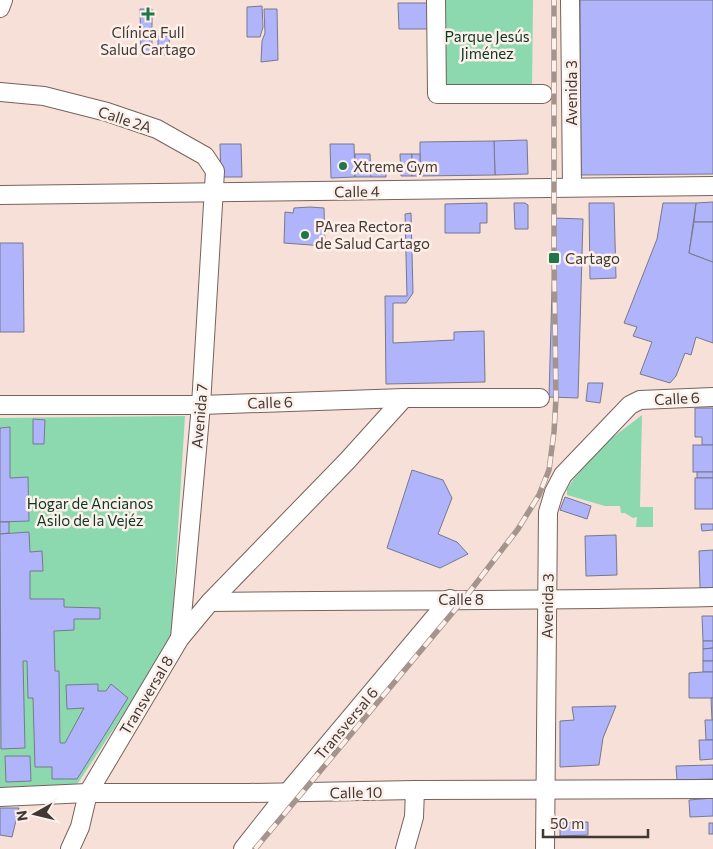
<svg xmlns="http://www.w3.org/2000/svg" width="713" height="849" viewBox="0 0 713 849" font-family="Commissioner,sans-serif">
  <rect width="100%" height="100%" fill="#f6e0d7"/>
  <g fill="#8cd9af">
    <path d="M442 0H533L532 90 442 88Z"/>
    <path d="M642 415 640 507H653V527H636L637 517 633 518 625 513H621L620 506H605L567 495V489L573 480 599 448Z"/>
    <path d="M185 416 171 642 76 786 0 788V418Z"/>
  </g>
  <g fill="#b0b4fb" stroke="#77798b">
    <path d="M580 0H713V174L581 175Z"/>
    <path d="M398 3H426L432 8 433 29H399Z"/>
    <path d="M262 6 263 27 260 37H247V7Z"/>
    <path d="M140 9H152V46H158V36H169L170 55H141Z"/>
    <path d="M264 9H277L278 60 261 62 262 41 265 33Z"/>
    <path d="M527 140 528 174 495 175 494 141Z"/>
    <path d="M494 141 495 175 420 176V142Z"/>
    <path d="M220 144H241L242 177H221Z"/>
    <path d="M330 144H354L355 177 331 178Z"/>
    <path d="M355 154H370L371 177H355Z"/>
    <path d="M400 154H412V176H401Z"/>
    <rect x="412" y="154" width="8" height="22"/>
    <path d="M370 164H386V177H371Z"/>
    <path d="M713 202V222H694L696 203Z"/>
    <path d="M487 203V223H480V233H445V204Z"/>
    <path d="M514 203H525L528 205V229H515Z"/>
    <path d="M589 203H614L616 278 590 279Z"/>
    <path d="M663 203H696L689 253 713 262V343L696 337 691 355 685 353 676 376 670 383 640 374 652 342 633 336 637 327 624 323 657 239Z"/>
    <path d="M310 207 324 208 325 246 284 243 285 212 293 213 294 208Z"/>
    <path d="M411 213 413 293 406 303H393V343L454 340V332L484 331 485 382 386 384 385 296H407L405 214Z"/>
    <path d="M554 218 583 219 578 398 549 397Z"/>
    <path d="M694 222H713V262L689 253Z"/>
    <path d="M0 243H23L24 332H0Z"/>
    <path d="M588 383H603L600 403 586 401Z"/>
    <path d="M695 408H713V445H702V437H695Z"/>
    <path d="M33 419 45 420 44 444H33Z"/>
    <path d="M10 427V478L28 477 29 521 0 522V428Z"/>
    <rect x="693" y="445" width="20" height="27"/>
    <path d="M412 470 443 480 452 498 438 534 457 542 468 554 440 568 387 548Z"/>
    <rect x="697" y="472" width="16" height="6"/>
    <rect x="695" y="478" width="18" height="31"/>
    <path d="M565 497 591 506 587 519 560 510Z"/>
    <path d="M0 522H9V533L0 534Z"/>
    <path d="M701 524H713V530L702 531Z"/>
    <path d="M29 532 30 552 42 551 43 571H30V599H64V607L100 608V619H74V630L54 631 55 671H59L60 743H65L84 708 67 709 66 685 98 684V691H106L111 684 128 698 77 779H52V767H35L33 698H28L27 661H23L25 748 1 749 0 534Z"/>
    <path d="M616 535 617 575 586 576 585 536Z"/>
    <path d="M713 550V588H700L699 551Z"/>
    <path d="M702 616H713V641H703Z"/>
    <path d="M703 641H713V648L703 649Z"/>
    <path d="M713 648V661H703V649Z"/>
    <rect x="703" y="661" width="10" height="11"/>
    <path d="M703 672H713V698H689V673Z"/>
    <path d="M711 698H713V720H712Z"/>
    <path d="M616 706 603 738 599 765 560 767V721L574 720 572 707Z"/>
    <path d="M705 720H713V740H706Z"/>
    <path d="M699 740H713V759L700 760Z"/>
    <path d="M5 756H30L31 781 6 782Z"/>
    <path d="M713 765V779L677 780 676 766Z"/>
    <path d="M713 798V816L690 817 689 800Z"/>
    <path d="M0 808H19L12 837 0 835Z"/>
    <path d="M588 822V835L560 836V823Z"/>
    <rect x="709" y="823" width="4" height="11"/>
  </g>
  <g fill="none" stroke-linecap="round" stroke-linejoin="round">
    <defs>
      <g id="minor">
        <path d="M436 0 437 94H543"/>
        <path d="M570 0 572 187"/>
        <path d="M0 8 3 0"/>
        <path d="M0 92 44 96 107 112 157 129 205 156 215 171 201 405 180 638"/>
        <path d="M0 195C238 194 475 187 713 186"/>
        <path d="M0 405H201L404 398H540"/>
        <path d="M210 602C377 600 545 601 713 597"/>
        <path d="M0 797 88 793H248L415 790 713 789"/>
        <path d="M70 849 80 827 88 793 180 638 210 602 347 461 404 398"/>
        <path d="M243 849 288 792 450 599"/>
        <path d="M405 849 414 817 415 790"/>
        <path d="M545 849 548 512 554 492 563 475 630 405 640 400 713 397"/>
      </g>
    </defs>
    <use href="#minor" stroke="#77635b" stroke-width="20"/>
    <use href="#minor" stroke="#fff" stroke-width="18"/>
    <defs>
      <path id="rail" d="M255 849 464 599 518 529 539 495 549 470 554 432 556 398 554 258V0"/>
    </defs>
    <use href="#rail" stroke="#a4948d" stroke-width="5.5"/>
    <use href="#rail" stroke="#fdefe9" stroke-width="4" stroke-dasharray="11" stroke-linecap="butt"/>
  </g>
  <g fill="#207648" stroke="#fdefe9" stroke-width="2">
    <path d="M145.5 6.5h5v5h5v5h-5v5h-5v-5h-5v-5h5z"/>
    <circle cx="343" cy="166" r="5"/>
    <circle cx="305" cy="235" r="5"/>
    <rect x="548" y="252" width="12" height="12" rx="2.5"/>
  </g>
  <g text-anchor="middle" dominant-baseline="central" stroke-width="5" stroke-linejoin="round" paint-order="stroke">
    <g font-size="15" fill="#413834" stroke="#fdefe9" text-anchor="start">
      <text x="148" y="32" text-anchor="middle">Clínica Full<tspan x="148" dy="17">Salud Cartago</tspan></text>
      <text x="353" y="166">Xtreme Gym</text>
      <text x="315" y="226">PArea Rectora<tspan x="315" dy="17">de Salud Cartago</tspan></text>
      <text x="565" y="258">Cartago</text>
    </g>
    <g font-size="15" fill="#093824" stroke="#fdefe9">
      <text x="487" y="36">Parque Jesús<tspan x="487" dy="17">Jiménez</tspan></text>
      <text x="90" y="503">Hogar de Ancianos<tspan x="90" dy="17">Asilo de la Vejéz</tspan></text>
    </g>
    <g font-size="15" fill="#413834" stroke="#fdefe9">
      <text transform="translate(571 93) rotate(-90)">Avenida 3</text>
      <text transform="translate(125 119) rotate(18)">Calle 2A</text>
      <text transform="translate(357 191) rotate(-1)">Calle 4</text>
      <text transform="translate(677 398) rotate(-3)">Calle 6</text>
      <text transform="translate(270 402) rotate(-2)">Calle 6</text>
      <text transform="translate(199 416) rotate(-85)">Avenida 7</text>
      <text x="461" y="599">Calle 8</text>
      <text transform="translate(547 606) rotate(-89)">Avenida 3</text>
      <text transform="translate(146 695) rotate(-59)">Transversal 8</text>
      <text transform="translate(346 723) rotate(-50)">Transversal 6</text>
      <text transform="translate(356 792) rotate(-1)">Calle 10</text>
    </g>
  </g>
  <g transform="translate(35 814) rotate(262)" stroke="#fdefe9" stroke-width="4" paint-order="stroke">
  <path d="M0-4L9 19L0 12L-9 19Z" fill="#413834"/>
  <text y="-8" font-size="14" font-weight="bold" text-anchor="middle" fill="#413834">N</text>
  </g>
  <path d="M543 829v8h105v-8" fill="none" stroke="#413834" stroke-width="2.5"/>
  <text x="550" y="829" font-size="15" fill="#413834" stroke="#fdefe9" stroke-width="4" paint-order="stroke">50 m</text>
</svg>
